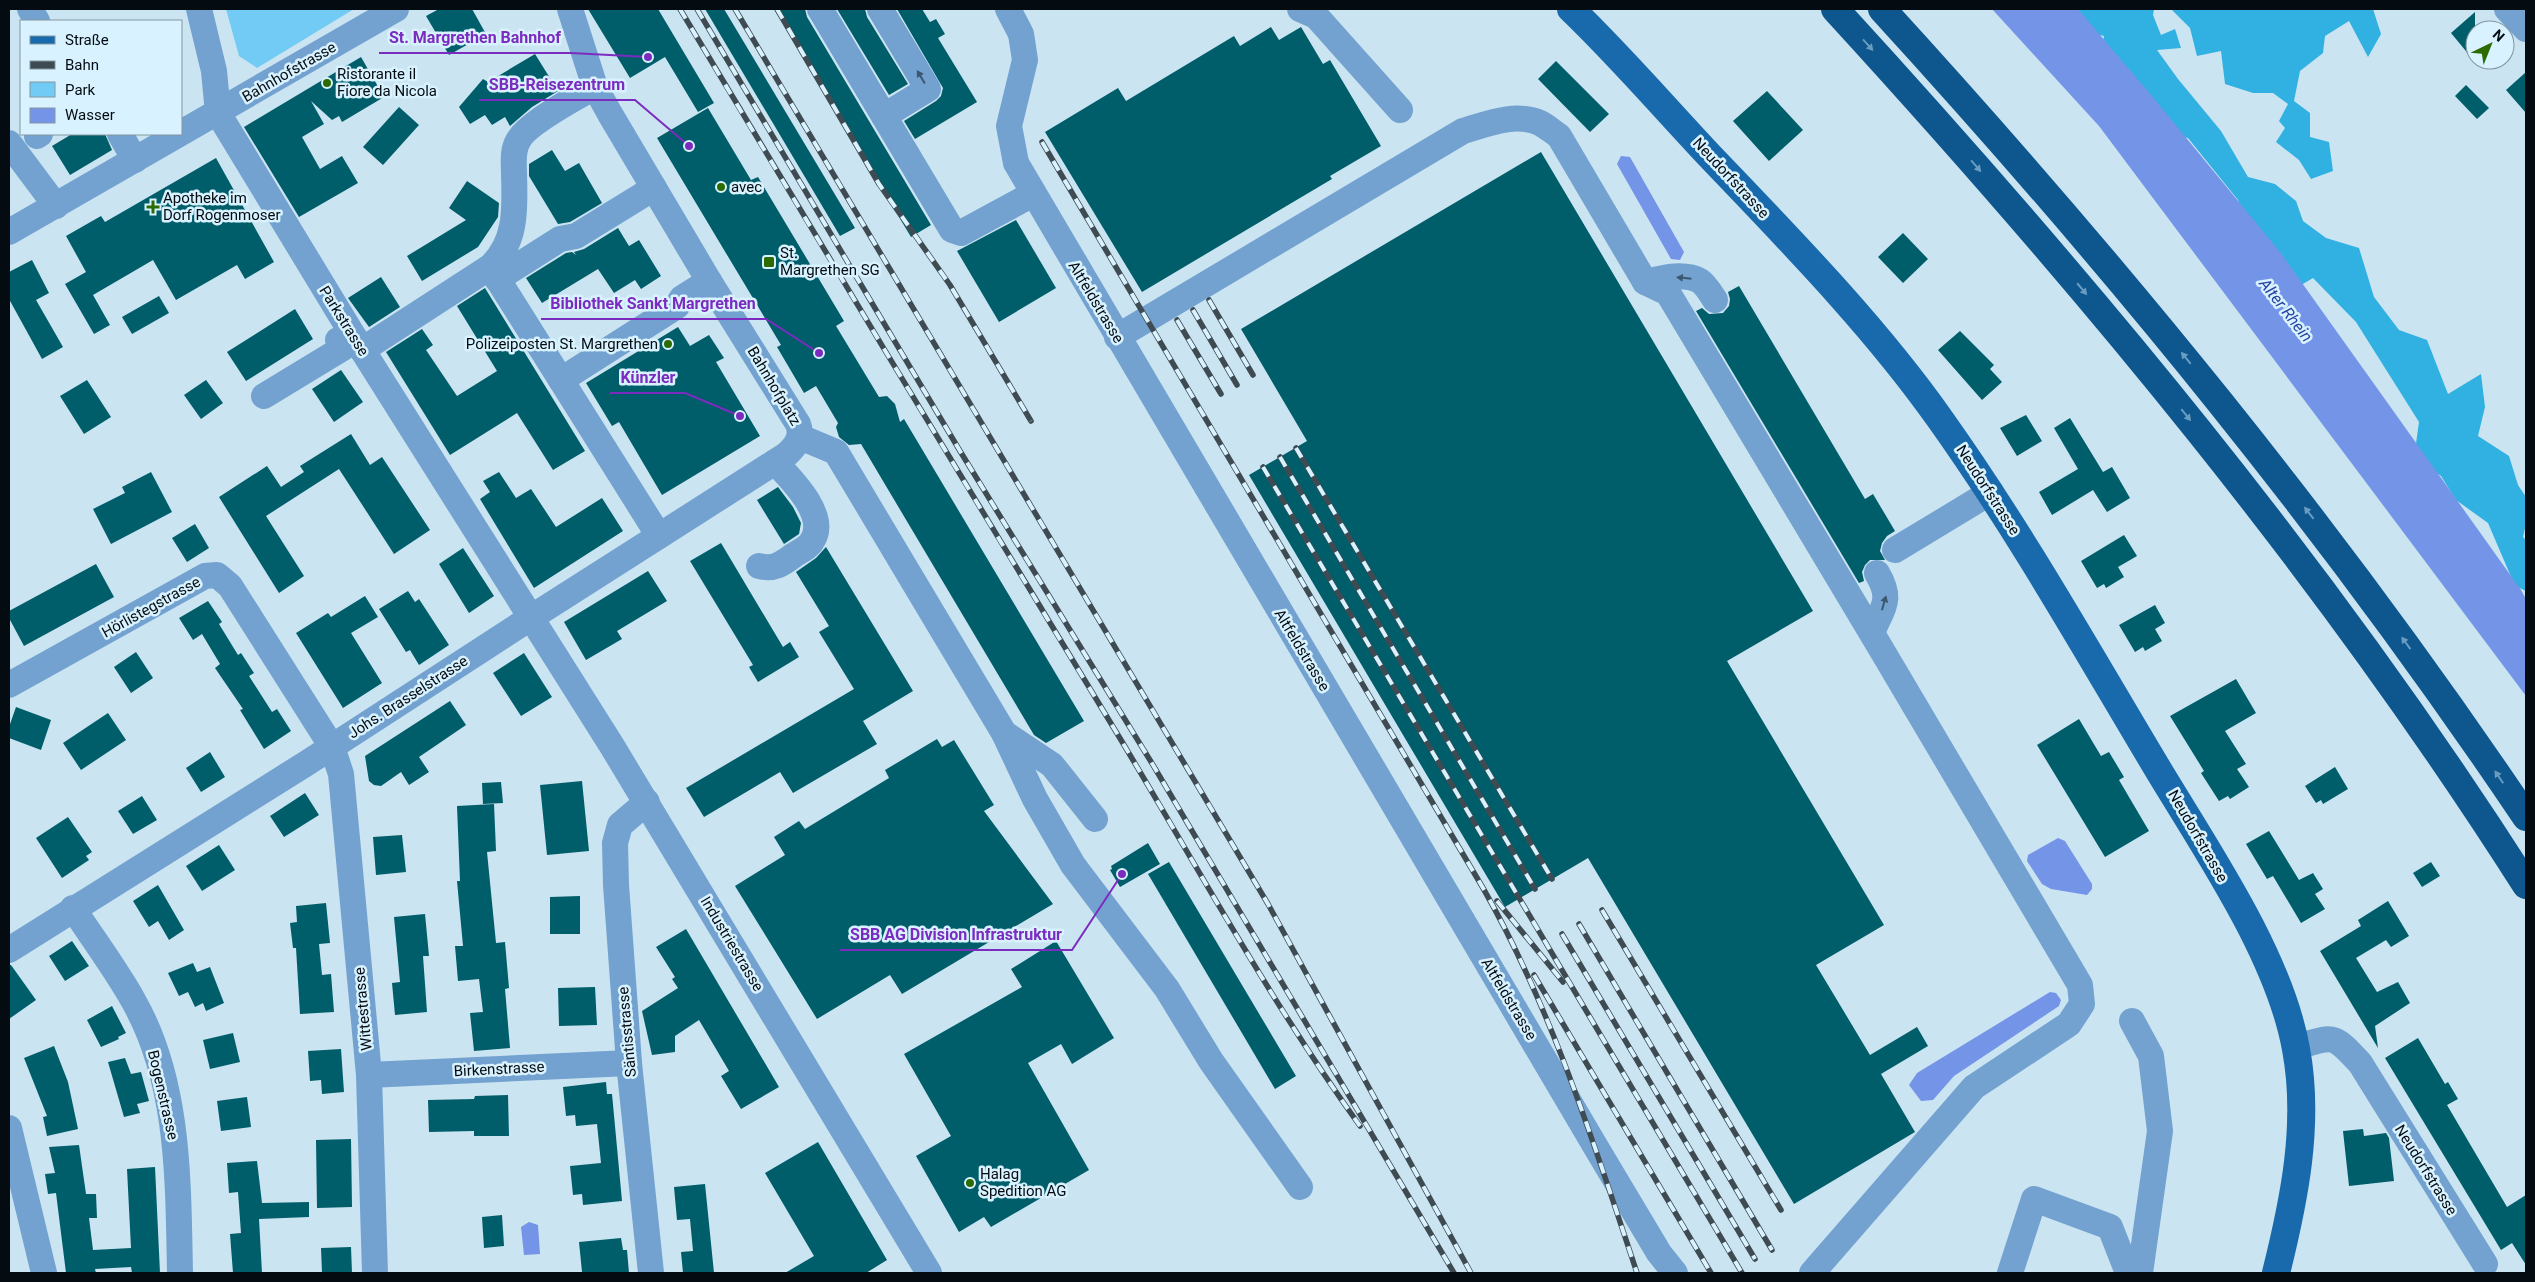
<svg xmlns="http://www.w3.org/2000/svg" width="2535" height="1282" viewBox="0 0 2535 1282" font-family="Roboto,sans-serif">
  <rect width="100%" height="100%" fill="#cbe4f1"/>
  <path fill="#72cbf5" d="M226 9H354L257 68 239 56Z"/>
  <g fill="#31b0e2">
    <path d="M2057 9H2154L2153 15 2161 35 2175 29 2181 48 2157 50 2178 79 2221 131 2248 177 2275 184 2296 201 2303 221 2326 238 2359 248 2374 297 2399 330 2427 340 2448 394 2481 374 2485 407 2478 436 2509 456 2518 485 2526 497V524L2523 537 2526 540V591L2515 586 2488 523 2456 500 2441 476 2414 458 2419 422 2356 322 2313 278 2291 291 2251 231 2238 200 2188 138 2163 133 2098 70 2104 36 2078 30Z"/>
    <path d="M2171 9H2373L2381 34 2368 57 2349 21 2325 36 2323 53 2300 71 2294 101 2310 113V137L2329 142 2333 171 2311 179 2299 160 2276 142 2285 128 2279 121 2288 104 2273 93H2253L2225 84 2221 51 2197 56 2190 28Z"/>
  </g>
  <g fill="#7494e7">
    <path d="M1992 9H2078L2151 95 2280 252 2521 590 2526 599V696L2099 126Z"/>
    <path d="M1621 156 1630 157 1684 252 1680 260 1671 259 1617 164Z"/>
    <path d="M2058 838 2065 841 2092 884V889L2087 895 2051 889 2042 884 2027 861 2028 855Z"/>
    <path d="M2050 992 2056 993 2061 1000 2059 1006 1954 1076 1933 1100 1921 1101 1909 1085 1917 1073Z"/>
    <path d="M529 1222 538 1225 540 1254 524 1255 521 1227Z"/>
  </g>
  <g fill="#005d6a">
    <path d="M439 9H472L486 34 449 55 426 16Z"/>
    <path d="M588 9H658L714 103 698 112 665 57 630 78Z"/>
    <path d="M705 9H724L855 228 840 236Z"/>
    <path d="M774 9H805L807 17 931 225 911 237Z"/>
    <path d="M837 9H865L867 17 908 84 889 95Z"/>
    <path d="M897 9H922L930 22 936 19 945 34 938 38 977 102 915 139 904 121 936 101 941 96 943 88Z"/>
    <path d="M2475 12V62L2451 33Z"/>
    <path d="M1271 27 1279 40 1301 27 1323 64 1330 60 1381 146 1330 176 1332 179 1142 292 1045 132 1118 88 1126 101 1234 36 1240 46Z"/>
    <path d="M535 54 558 91 532 107 510 126 505 117 492 125 485 115 470 124 459 107 483 79 488 82Z"/>
    <path d="M361 57 384 97 342 122 339 116 332 120 311 101 324 124 302 137 320 169 342 156 358 183 299 217 244 127Z"/>
    <path d="M1556 61 1609 114 1590 132 1538 79Z"/>
    <path d="M2526 72V113L2506 90Z"/>
    <path d="M2466 85 2489 108 2477 119 2455 96Z"/>
    <path d="M1767 91 1803 130 1769 161 1733 121Z"/>
    <path d="M399 107 419 125 383 165 363 147Z"/>
    <path d="M708 108 751 180 758 177 844 321 836 326 879 397 887 396 895 404 900 422 904 419 1084 721 1046 743 1034 735 861 444 849 445 839 437 836 427 838 423 816 386 804 393 777 347 781 345 657 138Z"/>
    <path d="M72 134H105L112 150 70 175 52 146Z"/>
    <path d="M552 150 565 171 579 163 602 203 570 222 558 224 529 176V164Z"/>
    <path d="M1541 152 1813 611 1727 661 1884 925 1816 965 1870 1055 1917 1027 1928 1046 1881 1074 1915 1132 1794 1204 1588 858 1505 907 1249 475 1307 441 1241 329Z"/>
    <path d="M216 158 274 262 245 279 237 265 176 300 153 260 93 295 110 325 94 334 65 284 86 272 66 236 101 216 105 222Z"/>
    <path d="M467 181 499 203 498 217 478 247 422 281 407 256 466 220 449 208Z"/>
    <path d="M1016 220 1056 288 999 322 957 251Z"/>
    <path d="M618 228 629 246 639 240 661 276 641 289 635 280 614 293 598 269 542 303 526 278 566 253 572 252 576 255 574 252 584 249Z"/>
    <path d="M1903 233 1928 259 1903 283 1878 257Z"/>
    <path d="M32 260 49 293 36 300 63 347 42 359 9 299V272Z"/>
    <path d="M381 277 400 307 369 327 348 298Z"/>
    <path d="M1739 286 1865 499 1873 494 1895 531 1887 536 1882 543 1880 551 1885 560H1870L1865 565 1862 572 1864 581 1859 583 1696 311 1702 308 1709 314 1723 313 1729 306 1730 299 1728 292Z"/>
    <path d="M485 288 585 451 553 470 517 413 450 455 386 352 422 329 433 345 426 350 457 396 497 371 457 306Z"/>
    <path d="M159 296 169 313 132 334 122 317Z"/>
    <path d="M295 309 313 339 246 381 227 352Z"/>
    <path d="M678 327 690 346 709 335 724 358 716 362 760 436 662 495 619 422 612 426 586 383Z"/>
    <path d="M1960 331 1994 365 1990 369 2002 382 1982 400 1938 350Z"/>
    <path d="M341 370 363 402 334 422 312 389Z"/>
    <path d="M87 380 111 417 84 434 60 396Z"/>
    <path d="M206 380 223 403 201 419 184 395Z"/>
    <path d="M2026 415 2042 441 2017 456 2000 428Z"/>
    <path d="M2070 418 2103 472 2112 467 2130 498 2107 512 2093 490 2052 515 2039 492 2078 469 2054 428Z"/>
    <path d="M351 434 370 465 382 457 430 530 394 554 339 469 266 516 304 576 279 593 219 497 267 466 281 487 304 472 300 466Z"/>
    <path d="M151 472 172 512 111 544 93 509 125 493 122 487Z"/>
    <path d="M499 472 516 498 531 489 556 527 602 498 623 531 534 588 480 499 490 492 483 481Z"/>
    <path d="M778 487 793 507 801 523 799 534 784 544 757 500Z"/>
    <path d="M195 524 209 548 187 562 172 538Z"/>
    <path d="M2124 535 2137 556 2118 567 2124 577 2106 588 2104 584 2097 588 2081 561Z"/>
    <path d="M721 543 783 647 790 642 799 657 758 682 749 667 753 665 690 561Z"/>
    <path d="M826 547 913 691 863 721 877 744 793 793 780 772 704 817 686 788 854 689 819 632 829 626 796 572 816 558Z"/>
    <path d="M463 548 494 596 469 613 439 564Z"/>
    <path d="M96 564 114 597 24 646 9 618V611Z"/>
    <path d="M648 571 667 601 617 631 622 639 586 660 564 622Z"/>
    <path d="M408 591 415 602 419 599 449 645 419 665 410 650 406 652 379 609Z"/>
    <path d="M365 596 378 617 351 633 382 683 343 708 296 633 328 613 331 617Z"/>
    <path d="M208 601 222 622 219 624 238 655 241 653 254 673 249 676 272 712 277 709 291 731 264 749 240 710 243 709 215 668 220 664 202 634 193 640 179 618Z"/>
    <path d="M2155 605 2165 623 2155 629 2162 641 2145 651 2143 647 2135 652 2119 625Z"/>
    <path d="M136 652 153 678 131 693 114 667Z"/>
    <path d="M524 653 552 697 521 716 493 673Z"/>
    <path d="M2236 679 2256 713 2225 731 2246 764 2237 769 2249 787 2230 799 2228 796 2219 801 2201 773 2204 771 2170 716Z"/>
    <path d="M450 701 466 725 419 757 429 772 409 785 401 772 381 786 374 785 369 781 365 756Z"/>
    <path d="M16 707 51 720 41 750 9 738V727Z"/>
    <path d="M108 713 126 740 81 770 63 743Z"/>
    <path d="M2079 719 2101 756 2109 752 2124 777 2119 780 2149 831 2105 857 2037 745Z"/>
    <path d="M937 739 942 747 954 740 994 805 984 811 1053 904 902 994 890 975 817 1019 735 886 785 855 774 837 799 821 805 829 889 778 885 770Z"/>
    <path d="M210 752 225 777 201 792 186 768Z"/>
    <path d="M2335 767 2348 789 2323 804 2321 800 2316 803 2305 786Z"/>
    <path d="M582 781 589 851 547 855 540 785Z"/>
    <path d="M501 782 503 803 483 804 482 783Z"/>
    <path d="M305 793 319 815 284 837 270 816Z"/>
    <path d="M142 796 157 820 133 834 118 811Z"/>
    <path d="M494 804 496 851 487 852 496 943 505 942 509 988 505 989 510 1048 474 1051 470 1013 483 1012 479 979 458 981 455 946H463L457 881H460L457 806Z"/>
    <path d="M68 817 92 852 86 856 89 860 62 878 36 838Z"/>
    <path d="M2269 831 2299 880 2313 873 2323 889 2315 894 2325 909 2301 923 2273 876 2267 879 2246 844Z"/>
    <path d="M402 835 406 872 376 875 373 837Z"/>
    <path d="M1148 843 1160 864 1120 887 1110 870 1112 869 1111 866Z"/>
    <path d="M219 845 235 870 202 891 186 866Z"/>
    <path d="M1169 862 1296 1076 1275 1089 1148 874Z"/>
    <path d="M2431 862 2440 876 2422 887 2413 873Z"/>
    <path d="M158 885 184 930 169 940 158 921 149 927 133 901Z"/>
    <path d="M580 896V934H550V897Z"/>
    <path d="M2388 901 2409 936 2391 947 2386 940 2356 958 2377 992 2398 982 2410 1003 2375 1026 2378 1048 2320 951 2361 926 2358 920Z"/>
    <path d="M326 903 330 943 319 944 322 975 331 974 334 1012 300 1014 296 948H293L290 923 297 922 296 906Z"/>
    <path d="M425 914 429 956H423L427 1012 395 1015 392 983 400 982 394 917Z"/>
    <path d="M686 929 779 1087 741 1109 721 1076 729 1071 699 1020 675 1036V1052L652 1055 642 1011 678 988 672 979 675 977 656 947Z"/>
    <path d="M72 941 89 966 65 981 49 956Z"/>
    <path d="M1056 941 1114 1038 1072 1064 1061 1044 1028 1063 1089 1170 991 1227 984 1217 959 1232 916 1156 951 1136 904 1054 1022 987 1011 969Z"/>
    <path d="M193 963 197 972 210 967 224 1003 206 1011 203 1003 195 1007 188 992 179 996 168 973Z"/>
    <path d="M9 965H11L36 1000 9 1019Z"/>
    <path d="M595 987 597 1025 559 1026 558 988Z"/>
    <path d="M112 1006 126 1033 118 1037 119 1039 101 1047 87 1020Z"/>
    <path d="M233 1033 240 1062 210 1069 203 1040Z"/>
    <path d="M2418 1038 2445 1084 2448 1082 2458 1099 2447 1105 2507 1207 2526 1195V1265L2512 1243 2501 1250 2385 1058Z"/>
    <path d="M54 1046 68 1082 78 1129 47 1136 43 1117 47 1116 24 1058Z"/>
    <path d="M341 1049 344 1092 322 1094 321 1080 310 1081 308 1051Z"/>
    <path d="M125 1058 131 1074 141 1072 149 1101 137 1104 140 1113 124 1117 108 1062Z"/>
    <path d="M606 1082 607 1094H612L622 1201 583 1205 582 1194 573 1195 570 1166 601 1163 597 1124 576 1126 575 1115 566 1116 563 1087Z"/>
    <path d="M508 1095 509 1136H474V1131L429 1132 428 1100 474 1099 475 1096Z"/>
    <path d="M247 1097 251 1127 221 1131 217 1101Z"/>
    <path d="M2363 1129 2364 1136 2386 1133 2389 1138 2394 1181 2349 1186 2343 1131Z"/>
    <path d="M351 1139 352 1207 317 1208 316 1140Z"/>
    <path d="M818 1142 887 1260 866 1273H785L814 1256 765 1173Z"/>
    <path d="M79 1145 86 1194H96L97 1218H89L93 1250 131 1248 127 1169 155 1167 160 1273H132L131 1267 95 1269 96 1273H66L56 1193 48 1194 45 1174 55 1173 49 1147Z"/>
    <path d="M257 1161 262 1203 309 1202V1217L259 1219 262 1273H233L230 1234 241 1233 238 1192 229 1193 227 1163Z"/>
    <path d="M705 1184 714 1273H683L681 1252 693 1251 690 1219 677 1220 674 1187Z"/>
    <path d="M502 1215 504 1246 484 1248 482 1217Z"/>
    <path d="M621 1238 623 1250H627L629 1273 582 1272 579 1242Z"/>
    <path d="M351 1247 352 1273H322L321 1248Z"/>
  </g>
  <g fill="none" stroke-linecap="round" stroke-linejoin="round">
    <g stroke="#73a2d0" stroke-width="26">
      <path d="M30 9 37 21"/>
      <path d="M199 9 214 71 218 113 351 332 612 746 929 1273"/>
      <path d="M820 9 952 230 961 233 1033 194"/>
      <path d="M880 9 928 89 884 116"/>
      <path d="M1008 9 1021 34 1025 60 1009 126 1016 163 1594 1144 1659 1253 1675 1273"/>
      <path d="M1300 9 1316 16 1400 110"/>
      <path d="M2507 9 2526 29"/>
      <path d="M120 134 135 160"/>
      <path d="M37 136 40 134"/>
      <path d="M9 143 56 206"/>
      <path d="M9 232 396 9"/>
      <path d="M490 267 659 536"/>
      <path d="M497 279 560 239 576 236 654 188"/>
      <path d="M1645 282C1662 278 1684 272 1700 281 1706 285 1711 294 1715 300"/>
      <path d="M1117 337 1463 131C1487 124 1515 112 1540 123 1546 126 1553 132 1559 136L1645 282 1668 293 1880 647 2080 985 2082 1004 2069 1024 1974 1087 1812 1273"/>
      <path d="M362 350 490 267C517 242 515 208 514 175 514 163 512 151 518 141 525 125 578 96 595 87"/>
      <path d="M561 380 677 306 682 298 709 281"/>
      <path d="M264 396 343 348 338 340"/>
      <path d="M800 437 836 452 1004 733 1052 765 1095 819"/>
      <path d="M1895 550 1991 492"/>
      <path d="M759 566C774 570 782 564 794 555 800 551 809 547 812 541 829 516 791 479 775 462"/>
      <path d="M1872 633C1883 606 1893 600 1877 573"/>
      <path d="M9 685 205 576 217 575 230 586 332 747 341 774 369 1075 375 1273"/>
      <path d="M1004 733 1035 799 1073 865 1167 989 1211 1061 1300 1187"/>
      <path d="M647 802 620 825 615 843 616 885 629 1063 651 1273"/>
      <path d="M73 908C93 939 115 968 133 1000 180 1082 178 1182 180 1273"/>
      <path d="M9 950 307 763 521 624 786 455C796 446 803 437 798 424L709 281 610 114 595 87 570 9"/>
      <path d="M2132 1021 2151 1056 2160 1131 2140 1273"/>
      <path d="M2296 1047C2335 1036 2332 1033 2360 1063L2485 1264"/>
      <path d="M369 1075 629 1063"/>
      <path d="M9 1128 44 1273"/>
      <path d="M2010 1273 2034 1199 2110 1227 2128 1273"/>
    </g>
    <path stroke="#186aac" stroke-width="28" d="M1571 9C1618 54 1661 104 1706 152 1786 236 1873 324 1940 419 2019 530 2086 649 2156 766 2205 848 2279 954 2296 1049 2310 1124 2294 1201 2276 1273"/>
    <g stroke="#0e568e" stroke-width="28">
      <path d="M1835 9C2086 283 2326 571 2526 885"/>
      <path d="M1882 9C2116 265 2333 530 2526 817"/>
    </g>
    <defs>
      <g id="rail">
        <path d="M680 9C825 252 971 493 1118 735 1197 866 1270 1001 1360 1126"/>
        <path d="M697 9 960 451 1153 765 1454 1273"/>
        <path d="M735 9 1268 904 1471 1273"/>
        <path d="M777 9 879 184 950 285 1031 421"/>
        <path d="M1042 142 1483 888C1552 1009 1593 1141 1637 1273"/>
        <path d="M1209 300 1253 375"/>
        <path d="M1193 310 1237 385"/>
        <path d="M1177 320 1221 394"/>
        <path d="M1296 448 1552 879"/>
        <path d="M1280 457 1535 889"/>
        <path d="M1263 467 1742 1273"/>
        <path d="M1497 901 1563 982"/>
        <path d="M1602 910 1781 1210"/>
        <path d="M1579 924 1772 1250"/>
        <path d="M1562 934 1755 1259"/>
        <path d="M1534 975 1711 1273"/>
      </g>
    </defs>
    <use href="#rail" stroke="#3f4b52" stroke-width="5.5"/>
    <use href="#rail" stroke="#d8f2ff" stroke-width="4" stroke-dasharray="11" stroke-linecap="butt"/>
  </g>
  <defs><path id="oneway-solid" d="M-6-.8H1V-3.2L6.5 0L1 3.2V.8H-6Z" transform="scale(1.25)"/></defs>
  <g fill="#699cc1">
    <use href="#oneway-solid" transform="translate(1868 45) rotate(48)"/>
    <use href="#oneway-solid" transform="translate(1976 166) rotate(49)"/>
    <use href="#oneway-solid" transform="translate(2082 289) rotate(50)"/>
    <use href="#oneway-solid" transform="translate(2186 358) rotate(-129)"/>
    <use href="#oneway-solid" transform="translate(2186 415) rotate(51)"/>
    <use href="#oneway-solid" transform="translate(2309 513) rotate(-128)"/>
    <use href="#oneway-solid" transform="translate(2406 643) rotate(-126)"/>
    <use href="#oneway-solid" transform="translate(2499 777) rotate(-124)"/>
  </g>
  <g fill="#3c5770">
    <use href="#oneway-solid" transform="translate(921 77) rotate(-121)"/>
    <use href="#oneway-solid" transform="translate(1684 278) rotate(-174)"/>
    <use href="#oneway-solid" transform="translate(1884 603) rotate(-74)"/>
  </g>
  <g fill="#2b6b00" stroke="#d8f2ff" stroke-width="2">
    <circle cx="327" cy="83" r="5"/>
    <circle cx="721" cy="187" r="5"/>
    <path d="M150.5 199.5h5v5h5v5h-5v5h-5v-5h-5v-5h5z"/>
    <rect x="763" y="256" width="12" height="12" rx="2.5"/>
    <circle cx="668" cy="344" r="5"/>
    <circle cx="970" cy="1183" r="5"/>
  </g>
  <g text-anchor="middle" dominant-baseline="central" stroke-width="5" stroke-linejoin="round" paint-order="stroke">
    <g font-size="15" fill="#050c11" stroke="#d8f2ff">
      <text transform="translate(289 72) rotate(-30)">Bahnhofstrasse</text>
      <text transform="translate(1731 178) rotate(47)">Neudorfstrasse</text>
      <text transform="translate(1096 302) rotate(59)">Altfeldstrasse</text>
      <text transform="translate(344 321) rotate(58)">Parkstrasse</text>
      <text transform="translate(774 386) rotate(59)">Bahnhofplatz</text>
      <text transform="translate(1988 490) rotate(57)">Neudorfstrasse</text>
      <text transform="translate(151 607) rotate(-29)">Hörlistegstrasse</text>
      <text transform="translate(1302 650) rotate(59)">Altfeldstrasse</text>
      <text transform="translate(408 697) rotate(-33)">Johs. Brasselstrasse</text>
      <text transform="translate(2198 836) rotate(60)">Neudorfstrasse</text>
      <text transform="translate(732 944) rotate(59)">Industriestrasse</text>
      <text transform="translate(1509 999) rotate(59)">Altfeldstrasse</text>
      <text transform="translate(363 1009) rotate(-95)">Wittestrasse</text>
      <text transform="translate(627 1032) rotate(-95)">Säntisstrasse</text>
      <text transform="translate(499 1069) rotate(-3)">Birkenstrasse</text>
      <text transform="translate(163 1095) rotate(77)">Bogenstrasse</text>
      <text transform="translate(2426 1170) rotate(58)">Neudorfstrasse</text>
    </g>
    <g font-size="15" fill="#050c11" stroke="#d8f2ff" text-anchor="start">
      <text x="337" y="74">Ristorante il<tspan x="337" dy="17">Fiore da Nicola</tspan></text>
      <text x="731" y="187">avec</text>
      <text x="163" y="198">Apotheke im<tspan x="163" dy="17">Dorf Rogenmoser</tspan></text>
      <text x="780" y="253">St.<tspan x="780" dy="17">Margrethen SG</tspan></text>
      <text x="658" y="344" text-anchor="end">Polizeiposten St. Margrethen</text>
      <text x="980" y="1174">Halag<tspan x="980" dy="17">Spedition AG</tspan></text>
    </g>
    <g font-size="16" font-style="italic" fill="#2742a2" stroke="#d8f2ff">
      <text transform="translate(2286 310) rotate(52)">Alter Rhein</text>
    </g>
  </g>
  <path fill="none" stroke="#7b2cbf" stroke-width="2" d="M648 57L571 53H379M689 146L635 100H479M819 353L766 319H541M740 416L685 393H610M1122 874L1072 950H840"/>
  <g fill="#7b2cbf" stroke="#d8f2ff" stroke-width="2">
    <circle cx="648" cy="57" r="5"/>
    <circle cx="689" cy="146" r="5"/>
    <circle cx="819" cy="353" r="5"/>
    <circle cx="740" cy="416" r="5"/>
    <circle cx="1122" cy="874" r="5"/>
  </g>
  <g font-size="16" text-anchor="middle" font-weight="bold" fill="#7b2cbf" stroke="#d8f2ff" stroke-width="5" stroke-linejoin="round" paint-order="stroke">
    <text x="475" y="43">St. Margrethen Bahnhof</text>
    <text x="557" y="90">SBB-Reisezentrum</text>
    <text x="653" y="309">Bibliothek Sankt Margrethen</text>
    <text x="648" y="383">Künzler</text>
    <text x="956" y="940">SBB AG Division Infrastruktur</text>
  </g>
  <rect width="2535" height="1282" fill="none" stroke="#050c11" stroke-width="20"/>
  <rect x="20" y="20" width="162" height="115" fill="#d8f2ff" stroke="#8496a0"/>
  <rect x="30" y="36" width="25" height="8" fill="#186aac" stroke="#8496a0"/>
  <text x="65" y="45" font-size="15" fill="#050c11">Straße</text>
  <rect x="30" y="61" width="25" height="8" fill="#3f4b52" stroke="#8496a0"/>
  <text x="65" y="70" font-size="15" fill="#050c11">Bahn</text>
  <rect x="30" y="82" width="25" height="15" fill="#72cbf5" stroke="#8496a0"/>
  <text x="65" y="95" font-size="15" fill="#050c11">Park</text>
  <rect x="30" y="108" width="25" height="15" fill="#7494e7" stroke="#8496a0"/>
  <text x="65" y="120" font-size="15" fill="#050c11">Wasser</text>
  <g transform="translate(2490 45) rotate(43)"><circle r="24" fill="#d8f2ff" stroke="#8496a0"/>
  <path d="M0-4L9 19L0 12L-9 19Z" fill="#2b6b00"/>
  <text y="-8" font-size="14" font-weight="bold" text-anchor="middle" fill="#050c11">N</text>
  </g>
</svg>
